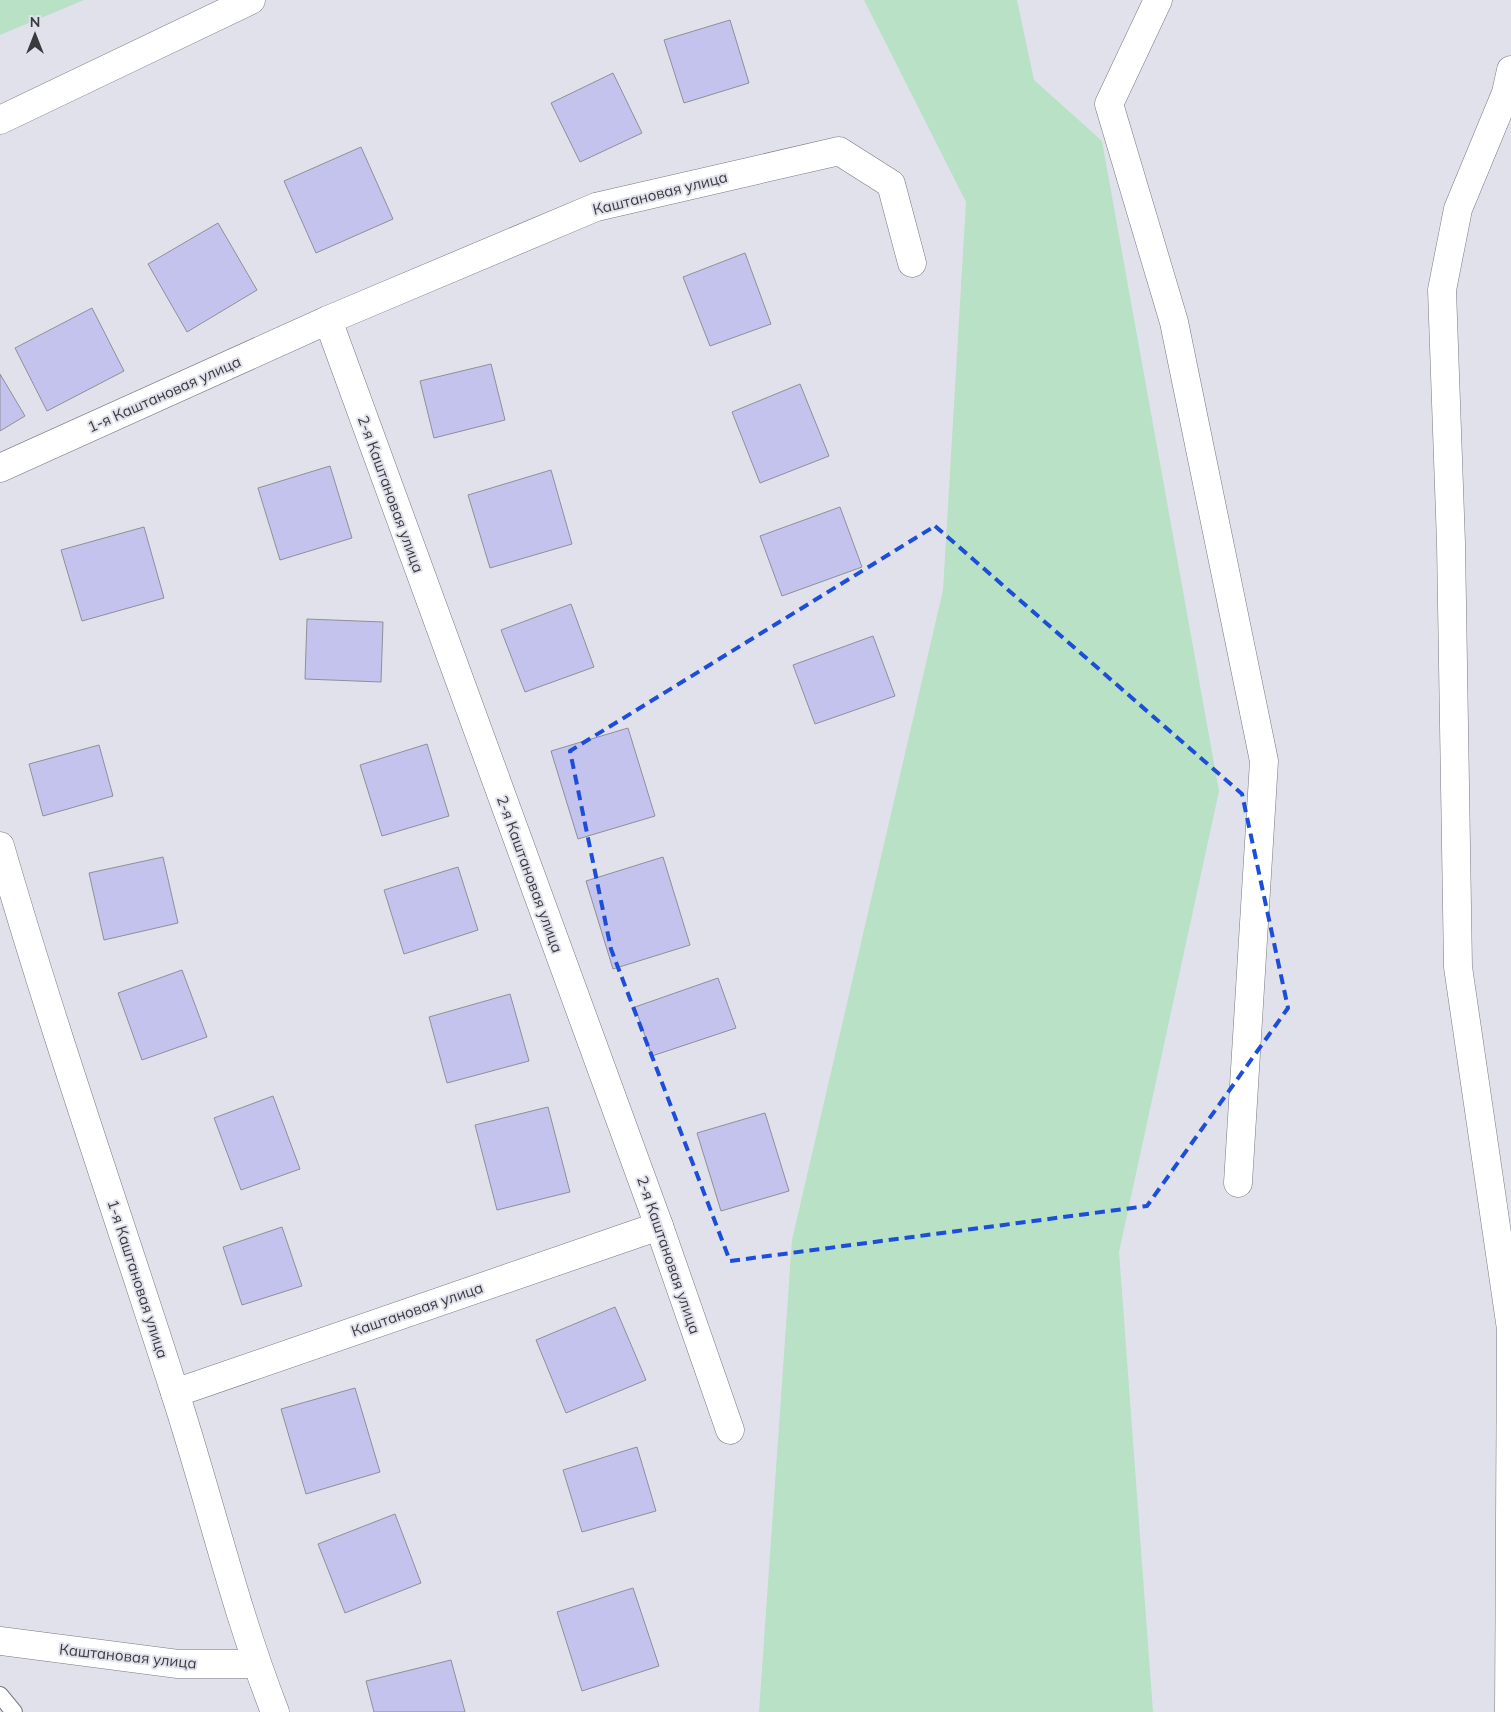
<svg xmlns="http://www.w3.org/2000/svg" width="1511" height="1712" viewBox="0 0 1511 1712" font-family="Mulish,sans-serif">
  <rect width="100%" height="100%" fill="#e1e1ec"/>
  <g fill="#b8e1c5">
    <path d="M0 0H84L0 35Z"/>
    <path d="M864 0H1017L1034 80 1102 141 1219 791 1119 1252 1153 1712H759L792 1240 943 590 966 202Z"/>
  </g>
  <g fill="#c4c3ed" stroke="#8f8f9a">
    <path d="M730 20 749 83 684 103 664 40Z"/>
    <path d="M613 73 642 133 580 162 551 103Z"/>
    <path d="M361 147 393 219 316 253 284 181Z"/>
    <path d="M218 223 257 290 187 332 148 264Z"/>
    <path d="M745 253 771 324 710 346 683 277Z"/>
    <path d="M92 308 124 371 47 411 15 348Z"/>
    <path d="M491 364 505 420 434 438 420 381Z"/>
    <path d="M0 374 25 416 0 431Z"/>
    <path d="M800 384 829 456 760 483 732 412Z"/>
    <path d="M330 466 352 538 280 560 258 488Z"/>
    <path d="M551 470 572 544 490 568 468 495Z"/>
    <path d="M840 507 862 567 782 596 760 536Z"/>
    <path d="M144 527 164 598 82 621 61 550Z"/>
    <path d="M571 604 594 667 525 692 501 630Z"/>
    <path d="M307 619 383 622 381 682 305 679Z"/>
    <path d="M873 636 895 696 815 724 793 665Z"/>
    <path d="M628 728 655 816 578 839 551 751Z"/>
    <path d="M427 744 449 816 382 836 360 765Z"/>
    <path d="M99 745 113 796 43 816 29 764Z"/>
    <path d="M163 857 178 923 104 940 89 873Z"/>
    <path d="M663 857 690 945 613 969 586 881Z"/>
    <path d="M458 867 478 930 404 954 384 890Z"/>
    <path d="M182 970 207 1037 142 1060 118 993Z"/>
    <path d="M718 978 736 1028 652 1056 635 1007Z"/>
    <path d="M510 994 529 1061 447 1083 429 1017Z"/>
    <path d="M273 1096 300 1169 241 1190 214 1118Z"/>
    <path d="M548 1107 570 1192 497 1210 475 1125Z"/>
    <path d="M765 1113 789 1191 721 1211 697 1133Z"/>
    <path d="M282 1227 302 1286 242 1305 223 1247Z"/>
    <path d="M615 1307 646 1380 566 1413 536 1340Z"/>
    <path d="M355 1388 380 1472 306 1494 281 1409Z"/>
    <path d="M637 1447 656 1511 582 1532 563 1470Z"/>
    <path d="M395 1514 421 1583 345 1613 318 1544Z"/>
    <path d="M633 1588 659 1666 582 1691 557 1612Z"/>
    <path d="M451 1660 465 1712H374L366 1681Z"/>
  </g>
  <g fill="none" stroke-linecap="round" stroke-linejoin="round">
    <defs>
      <path id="lane" d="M0 1695 14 1712"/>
      <g id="street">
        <path d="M1158 0 1109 104 1174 322 1264 761 1238 1183"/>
        <path d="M0 120 251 0"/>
        <path d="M328 320 659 1226 730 1430"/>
        <path d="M0 468 328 320 596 207 839 151 891 184 912 263"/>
        <path d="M0 846C53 1029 116 1209 174 1390 209 1497 234 1607 275 1712"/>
        <path d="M175 1393 659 1226"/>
        <path d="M0 1641 178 1664H256"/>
        <path d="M1509 1712 1511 1329 1458 967 1451 543 1442 290 1458 209 1506 93 1511 70"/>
      </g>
    </defs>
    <use href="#lane" stroke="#787882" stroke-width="18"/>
    <use href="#street" stroke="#787882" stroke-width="29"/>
    <use href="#lane" stroke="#fff" stroke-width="16"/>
    <use href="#street" stroke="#fff" stroke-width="28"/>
  </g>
  <path fill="none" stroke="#1d4ed8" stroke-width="4" stroke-dasharray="10 6" stroke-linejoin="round" d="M935 526 1242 794 1288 1008 1147 1206 730 1261 611 949 570 751Z"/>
  <g text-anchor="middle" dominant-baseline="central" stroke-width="4" stroke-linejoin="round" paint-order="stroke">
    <g font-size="15" fill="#3a3a3e" stroke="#e1e1ec">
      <text transform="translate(660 193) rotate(-14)">Каштановая улица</text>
      <text transform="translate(164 394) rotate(-24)">1-я Каштановая улица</text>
      <text transform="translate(391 494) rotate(70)">2-я Каштановая улица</text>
      <text transform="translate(530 874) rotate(70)">2-я Каштановая улица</text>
      <text transform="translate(669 1255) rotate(71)">2-я Каштановая улица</text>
      <text transform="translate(138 1279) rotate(72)">1-я Каштановая улица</text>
      <text transform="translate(417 1309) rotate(-19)">Каштановая улица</text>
      <text transform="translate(128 1656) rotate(6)">Каштановая улица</text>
    </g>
  </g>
  <g transform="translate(35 35)" stroke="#e1e1ec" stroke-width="4" paint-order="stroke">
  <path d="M0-4L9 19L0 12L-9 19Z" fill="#3a3a3e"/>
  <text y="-8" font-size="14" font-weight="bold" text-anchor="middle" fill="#3a3a3e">N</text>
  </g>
</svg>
